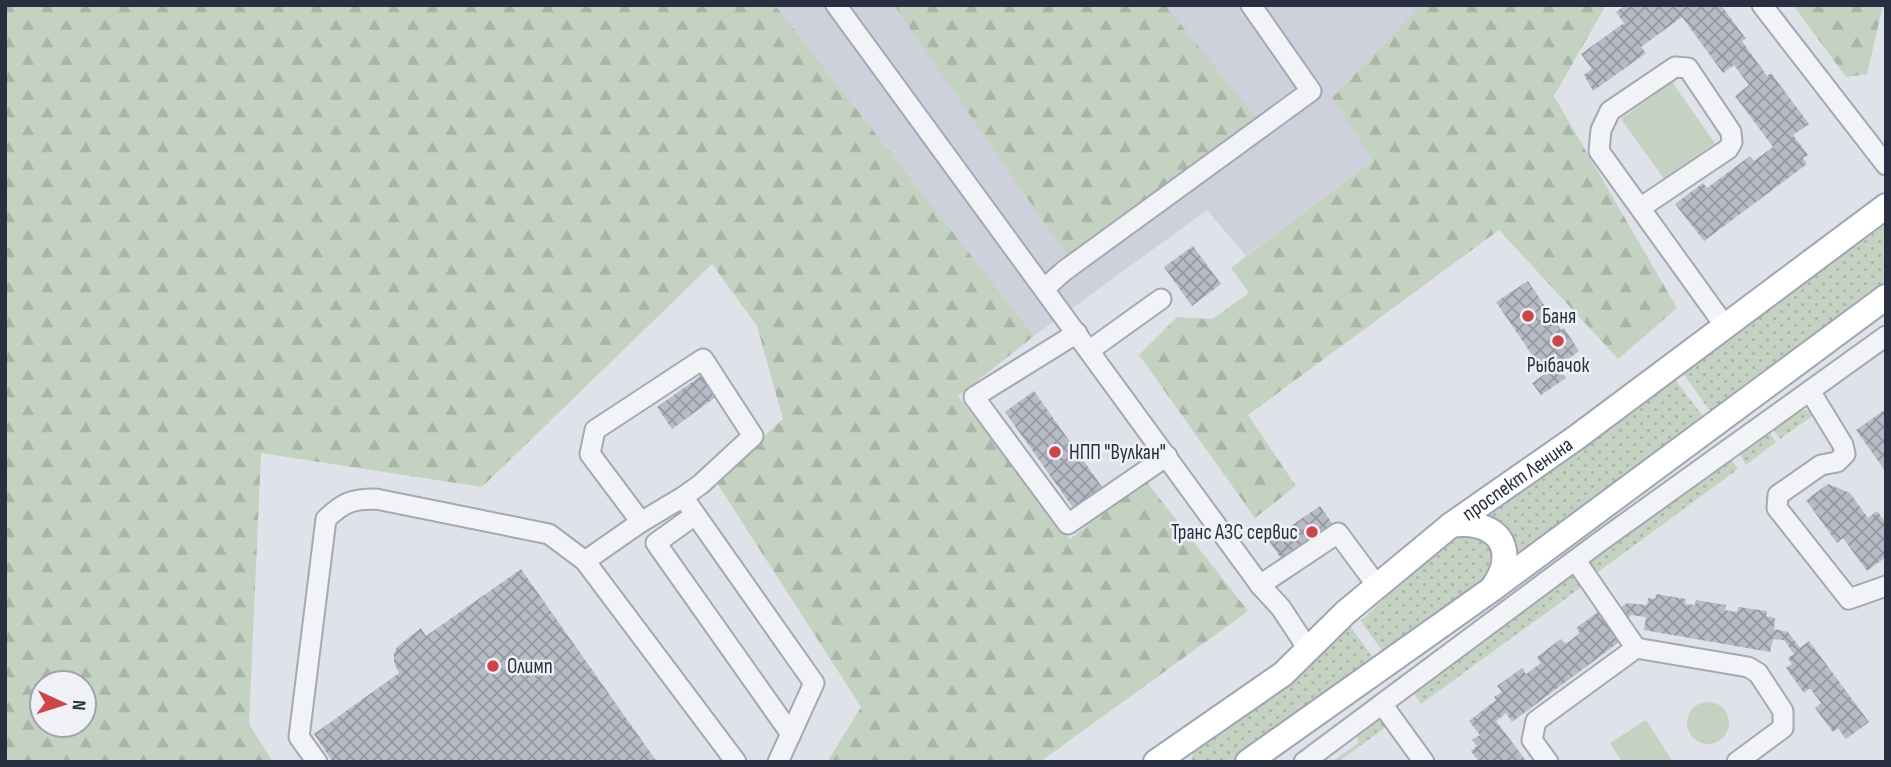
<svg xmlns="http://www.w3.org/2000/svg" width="1891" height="767" viewBox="0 0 1891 767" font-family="'Sofia Sans Condensed',sans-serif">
  <defs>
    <pattern id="grass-dots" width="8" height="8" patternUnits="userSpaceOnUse" patternTransform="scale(1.75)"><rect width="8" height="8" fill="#c3d2c1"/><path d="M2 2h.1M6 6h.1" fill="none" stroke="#a8b5a7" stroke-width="1.8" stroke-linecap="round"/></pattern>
    <pattern id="forest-firs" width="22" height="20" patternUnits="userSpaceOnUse" patternTransform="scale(1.75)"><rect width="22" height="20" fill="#c3d2c1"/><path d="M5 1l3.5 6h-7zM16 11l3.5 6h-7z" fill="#a8b5a7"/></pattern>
    <pattern id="building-cross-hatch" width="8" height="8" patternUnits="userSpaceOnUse" patternTransform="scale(1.75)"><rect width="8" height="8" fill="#b7bbc5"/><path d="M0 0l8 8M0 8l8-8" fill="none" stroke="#9598a1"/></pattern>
  </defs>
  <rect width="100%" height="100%" fill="#e0e2e9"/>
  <path fill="#ced1db" d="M775 5H1491L1472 85 1246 256 1207 210 1034 336Z"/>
  <g fill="url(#grass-dots)">
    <path d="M1886 224V284L1711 412 1682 372Z"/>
    <path d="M1674 378 1704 418 1519 559C1518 539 1510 520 1488 516Z"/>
    <path d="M1807 410 1815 414 1780 439 1772 427 1795 411Z"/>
    <path d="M1767 430 1776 442 1746 465 1738 451Z"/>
    <path d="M1730 458 1738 469 1594 575 1589 564 1592 558Z"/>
    <path d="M1458 538C1486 536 1495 549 1492 575L1385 655 1361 621 1419 566Z"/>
    <path d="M1575 573 1587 583 1421 704 1412 690Z"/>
    <path d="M1350 626 1374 659 1238 762H1190L1194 752 1290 682Z"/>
    <path d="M1377 716 1386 719 1390 724 1338 762H1332L1358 743 1356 730Z"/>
  </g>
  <g fill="url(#forest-firs)" fill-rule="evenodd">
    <path d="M5 5H775L1034 336 958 396 1070 539 1145 480 1248 611 1040 762H827L861 707 715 480 783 419 757 326 712 264 482 487 261 453 249 724 273 762H5ZM42 683H84V725H42Z"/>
    <path d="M894 5H1165L1256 118 1068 257Z"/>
    <path d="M1422 5H1606L1554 96 1677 308 1618 359 1499 230 1248 415 1296 486 1255 518 1139 355 1177 317 1212 319 1249 293 1231 268 1373 160 1332 98Z"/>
    <path d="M1793 5H1883L1867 74 1846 77Z"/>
  </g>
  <g fill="#c3d2c1">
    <path d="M1672 82 1715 143 1665 180 1621 119Z"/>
    <circle cx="1708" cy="723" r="21"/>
    <path d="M1646 720 1673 762H1622L1610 743Z"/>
  </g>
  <g fill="url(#building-cross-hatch)">
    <path d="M1625 5H1721L1746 39 1742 41 1767 76 1771 73 1809 124 1793 135 1808 155 1803 158 1807 164 1704 241 1675 204 1703 183 1707 188 1750 156 1754 161 1773 147 1735 96 1749 85 1734 65 1723 73 1682 17 1641 47 1646 53 1593 91 1584 75 1592 69 1581 54 1624 23 1616 12Z"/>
    <path d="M1193 246 1221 284 1192 306 1164 267Z"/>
    <path d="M1528 281 1561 330 1564 328 1579 351 1558 366 1566 378 1541 395 1532 383 1545 374 1496 302Z"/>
    <path d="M702 375 717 396 672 429 657 407Z"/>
    <path d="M1034 391 1105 491 1076 512 1005 412Z"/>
    <path d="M1886 409V472L1856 430Z"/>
    <path d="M1828 484 1850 493 1868 518 1877 511 1886 523V557L1867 571 1843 538 1837 543 1806 500Z"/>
    <path d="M1320 506 1338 532 1287 567 1269 541Z"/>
    <path d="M521 569 657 762H333L314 734 399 673 394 662V654L397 647 421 628 426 636Z"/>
    <path d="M1656 594 1686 599 1685 604 1695 605 1696 600 1726 605 1725 610 1737 612 1738 607 1767 611 1766 616 1775 618 1774 629 1788 632 1800 648 1809 641 1869 722 1846 739 1838 728 1833 732 1815 708 1821 703 1810 688 1804 693 1786 668 1792 664 1788 658 1794 654 1784 640 1773 639 1770 652 1644 630 1646 617 1631 615 1623 623 1630 634 1512 722 1506 713 1496 721 1527 762H1479L1471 751 1477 746 1472 740 1480 735 1469 721 1496 700 1494 697 1502 692 1497 686 1522 668 1526 674 1541 663 1537 657 1561 639 1566 644 1580 633 1576 628 1601 610 1614 612 1627 603 1647 605 1648 598 1655 599Z"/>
  </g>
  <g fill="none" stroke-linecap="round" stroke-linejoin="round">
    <defs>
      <g id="minor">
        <path d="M836 5 1260 585 1281 608 1308 649"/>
        <path d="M1762 5 1886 165"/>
        <path d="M1640 208 1599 151 1601 130 1610 111 1675 67 1688 68 1731 132 1732 142 1728 149 1640 208 1725 326"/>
        <path d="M1044 289 1064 271 1311 91 1251 5"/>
        <path d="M1077 333 974 397 1068 524 1167 456"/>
        <path d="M1090 350 1161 299"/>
        <path d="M1810 391 1843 445 1845 454 1837 462 1821 465 1778 495 1777 508 1849 599 1886 586"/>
        <path d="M695 515 656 543 791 734"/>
        <path d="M641 522 590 454 595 430 703 359 753 436 701 484 683 497"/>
        <path d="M585 561 641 522 683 497 814 683 778 762"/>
        <path d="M1576 561 1636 648"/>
        <path d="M1260 585 1338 533 1378 587"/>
        <path d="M1382 704 1424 762"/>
        <path d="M317 762 299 737 326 519C344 502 352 499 376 499L549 534 585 561 736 762"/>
        <path d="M1304 762 1598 543 1886 336"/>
        <path d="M1548 762 1532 740 1536 721 1636 648 1748 667 1758 673 1783 711V728L1737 762"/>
      </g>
      <g id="major">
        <path d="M1451 525C1477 521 1509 530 1504 563 1503 573 1497 581 1492 589"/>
        <path id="s1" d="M1156 762 1283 674 1346 612 1451 525 1577 437 1886 206"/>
        <path d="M1248 762 1492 589 1886 297"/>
      </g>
    </defs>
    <use href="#minor" stroke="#a5a8b3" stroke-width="23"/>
    <use href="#major" stroke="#9fa5b4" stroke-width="28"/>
    <use href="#minor" stroke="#f2f3f7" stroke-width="19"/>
    <use href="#major" stroke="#fff" stroke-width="24"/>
  </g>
  <g fill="#cc4649" stroke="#eff1f6" stroke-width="2.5">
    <circle cx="1528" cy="316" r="7"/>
    <circle cx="1558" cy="341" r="7"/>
    <circle cx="1055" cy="452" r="7"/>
    <circle cx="1312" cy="532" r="7"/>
    <circle cx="493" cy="666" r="7"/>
  </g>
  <g text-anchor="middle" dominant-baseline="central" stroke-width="5" stroke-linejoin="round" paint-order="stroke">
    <g font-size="21" fill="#292e40" stroke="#eff1f6" text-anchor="start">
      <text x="1542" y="316">Баня</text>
      <text x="1558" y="365" text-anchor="middle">Рыбачок</text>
      <text x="1069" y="452">НПП "Вулкан"</text>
      <text x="1298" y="532" text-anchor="end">Транс АЗС сервис</text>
      <text x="507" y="666">Олимп</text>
    </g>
    <g font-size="21" fill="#292e40" stroke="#eff1f6">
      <text stroke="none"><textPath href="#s1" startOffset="460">проспект Ленина</textPath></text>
    </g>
  </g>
  <rect width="1891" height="767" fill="none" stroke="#292e40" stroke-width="14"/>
  <g transform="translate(63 704) rotate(94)"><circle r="33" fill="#eff1f6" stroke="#a0a3ad" stroke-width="2"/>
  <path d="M0-5L12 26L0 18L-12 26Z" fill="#cc4649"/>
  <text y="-10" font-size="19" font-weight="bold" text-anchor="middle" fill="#292e40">N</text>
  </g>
</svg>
